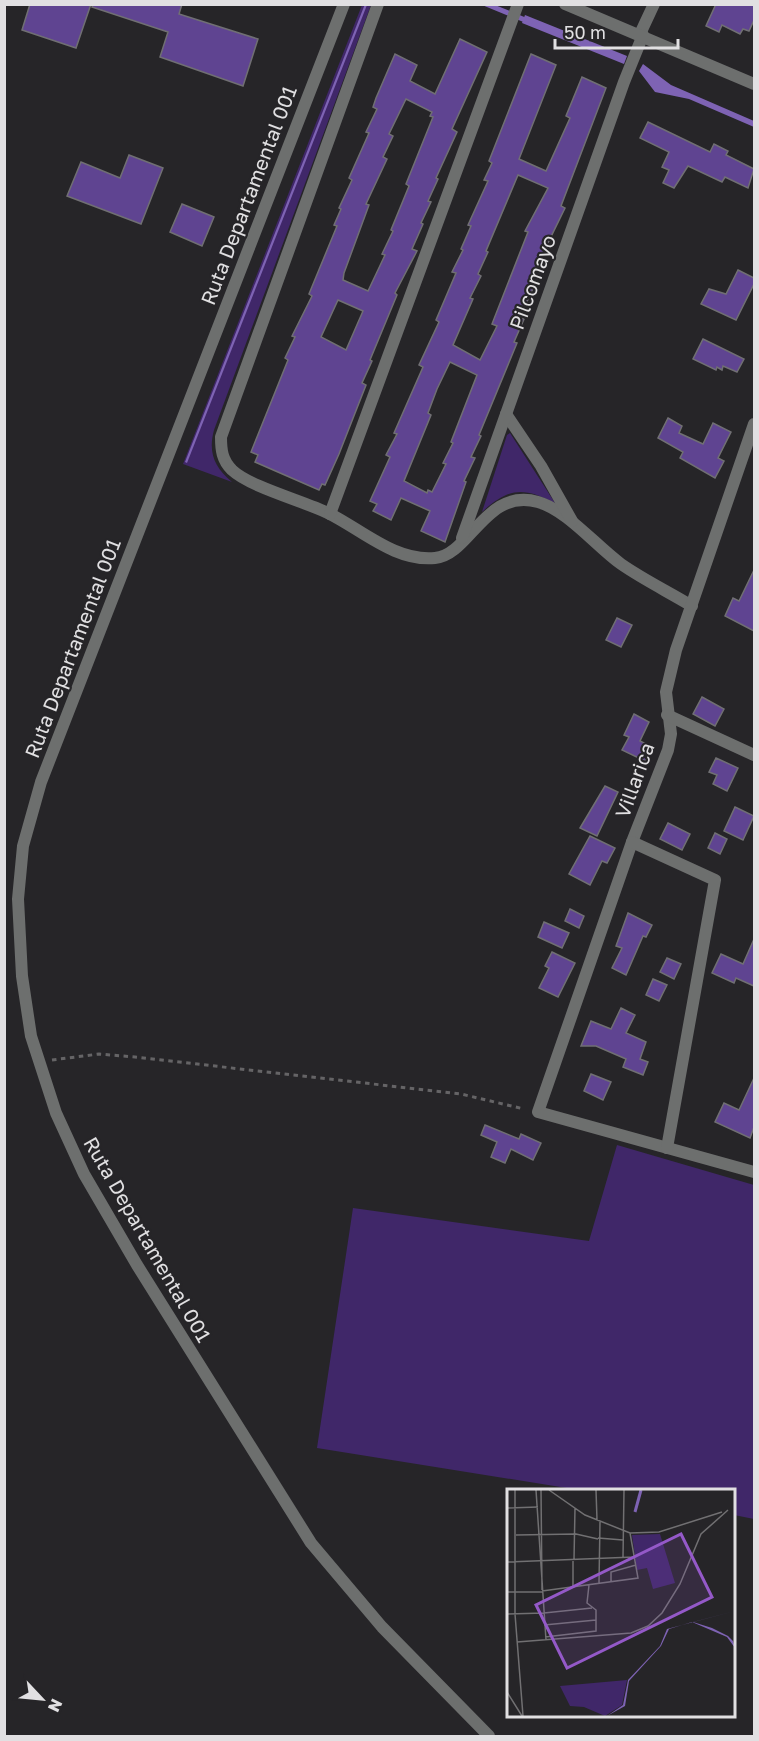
<svg xmlns="http://www.w3.org/2000/svg" width="759" height="1741" viewBox="0 0 759 1741" font-family="'Golos Text',sans-serif">
  <rect width="100%" height="100%" fill="#262528"/>
  <g fill="#402769">
    <path d="M362 5H371L214 430C208 452 214 467 232 482L183 464Z"/>
    <path d="M510 433 555 503C523 487 510 487 482 512L507 435Z"/>
    <path d="M617 1145 754 1185V1519L734 1515V1490H579L317 1448 353 1208 589 1241Z"/>
  </g>
  <g fill="#7e63b4">
    <path d="M365 4 367 5 187 463 185 462Z"/>
    <path d="M525 15 627 56 624 64 522 23Z"/>
    <path d="M643 64 671 85 754 121V127L689 99 655 92 639 71Z"/>
  </g>
  <g fill="none" stroke-linecap="round" stroke-linejoin="round">
    <path stroke="#7e63b4" stroke-width="5" d="M486 4 530 22"/>
  </g>
  <g fill="#5f4491" stroke="#706f73" stroke-width="1.5" fill-rule="evenodd">
    <path d="M30 4H91L76 48 22 30Z"/>
    <path d="M93 4H182L179 14 258 39 243 86 160 57 168 32 92 7Z"/>
    <path d="M716 4H754V20L749 31 743 29 740 34 722 25 719 32 706 26Z"/>
    <path d="M460 39 487 52 452 129 457 132 436 178 438 179 428 201 431 202 421 223 423 224 412 249 417 251 395 293 397 295 370 360 372 361 362 383 366 385 339 454 325 485 322 484 319 490 255 462 258 455 251 452 288 360 285 358 295 337 292 336 312 296 309 294 337 226 334 225 341 209 339 208 352 180 349 178 369 133 366 132 377 109 373 107 376 98 395 54 417 65 410 81 435 94ZM406 99 432 112 430 116 433 117 406 184 409 186 391 230 393 231 382 254 385 255 368 291 343 280 344 273 369 205 366 204 387 159 383 157 393 136 389 134ZM338 300 363 311 346 350 321 337Z"/>
    <path d="M531 54 556 65 519 159 546 171 570 118 566 116 582 77 606 88 561 206 565 208 546 247 548 248 539 270 541 271 520 317 524 319 514 342 517 343 479 435 481 436 471 457 475 458 464 481 466 482 445 542 421 531 430 511 401 498 391 520 373 511 377 504 370 501 390 457 386 455 397 434 394 433 423 367 419 365 439 322 436 320 456 273 452 272 463 250 461 249 471 226 468 225 488 181 484 180 492 163 489 161ZM518 175 548 188 525 231 528 232 492 324 497 326 480 360 453 345 473 299 470 298 481 276 478 274 488 252 486 251ZM450 362 477 375 451 442 453 443 443 463 446 464 432 492 428 490 427 493 404 481 431 415 428 413 437 389Z"/>
    <path d="M648 122 710 152 714 144 728 151 726 155 754 169 748 188 725 177 722 182 688 166 674 188 663 183 669 170 662 167 669 152 640 138Z"/>
    <path d="M129 155 163 168 141 224 67 196 81 162 120 178Z"/>
    <path d="M182 204 214 217 202 246 170 232Z"/>
    <path d="M738 270 754 278V284L736 320 701 304 709 289 726 294Z"/>
    <path d="M703 339 744 359 737 372 723 366 722 370 717 367 716 370 693 359Z"/>
    <path d="M668 418 682 426 679 433 703 444 713 423 731 432 718 458 724 461 715 478 680 458 683 452 658 438Z"/>
    <path d="M754 570V631L725 616 733 598 739 601Z"/>
    <path d="M617 618 632 625 621 647 606 640Z"/>
    <path d="M702 697 724 709 715 726 693 714Z"/>
    <path d="M634 714 649 722 640 741 652 747 645 761 622 750 629 737 624 735Z"/>
    <path d="M716 758 738 768 727 791 713 784 717 775 709 772Z"/>
    <path d="M605 786 618 792 597 836 580 828Z"/>
    <path d="M735 807 754 816 743 840 724 831Z"/>
    <path d="M668 823 690 834 682 850 660 839Z"/>
    <path d="M715 833 727 839 720 854 708 848Z"/>
    <path d="M590 836 615 848 607 863 602 861 590 885 569 874Z"/>
    <path d="M570 909 584 916 579 928 565 921Z"/>
    <path d="M628 913 652 925 646 937 643 936 626 975 612 968 622 948 616 946Z"/>
    <path d="M544 922 569 933 562 948 538 937Z"/>
    <path d="M754 939V986L736 978 734 983 712 973 721 954 743 964Z"/>
    <path d="M552 952 575 963 558 997 539 988 549 968 545 966Z"/>
    <path d="M667 958 681 964 674 979 660 972Z"/>
    <path d="M653 979 667 985 659 1001 646 995Z"/>
    <path d="M621 1008 635 1015 626 1033 646 1042 640 1059 648 1062 643 1075 623 1067 626 1059 596 1046H581L591 1021 611 1029Z"/>
    <path d="M591 1074 611 1082 603 1100 584 1091Z"/>
    <path d="M754 1078V1127L750 1138 715 1122 724 1103 739 1110Z"/>
    <path d="M485 1125 519 1139 521 1134 541 1143 533 1160 511 1149 505 1163 491 1157 497 1142 481 1135Z"/>
  </g>
  <g fill="none" stroke-linecap="round" stroke-linejoin="round">
    <path stroke="#656466" stroke-width="3" stroke-dasharray="4.5 4.5" stroke-linecap="butt" d="M52 1060 99 1054 135 1057 461 1094 524 1109"/>
    <g stroke="#6d6f6e" stroke-width="12">
      <path d="M378 4 221 437C221 450 222 460 232 470 250 487 303 501 328 513 361 529 395 562 435 558 470 555 486 487 538 502 567 510 596 546 621 564 644 580 669 592 692 606"/>
      <path d="M640 34 654 4"/>
      <path d="M506 414 541 466 572 521"/>
      <path d="M754 424 676 650 666 692 671 734 668 750 632 842 538 1112 754 1172"/>
      <path d="M330 514 518 4"/>
      <path d="M462 538 624 82 643 35"/>
      <path d="M667 715 754 755"/>
      <path d="M632 842 715 880 667 1148"/>
    </g>
    <g stroke="#6d6f6e" stroke-width="12">
      <path d="M344 4 41 782 23 846 18 899 22 976 31 1036 56 1113 84 1174 137 1265 311 1543 382 1627 489 1736"/>
      <path d="M565 4 754 84"/>
    </g>
  </g>
  <g text-anchor="middle" dominant-baseline="central" stroke-width="4.5" stroke-linejoin="round" paint-order="stroke">
    <g font-size="20" fill="#e1e0e2" stroke="#262528">
      <text transform="translate(248 195) rotate(-69)">Ruta Departamental 001</text>
      <text transform="translate(532 282) rotate(-70)">Pilcomayo</text>
      <text transform="translate(72 648) rotate(-69)">Ruta Departamental 001</text>
      <text transform="translate(634 780) rotate(-70)">Villarica</text>
      <text transform="translate(148 1239) rotate(60)">Ruta Departamental 001</text>
    </g>
  </g>
  <g transform="translate(507 1489)">
    <rect width="228" height="228" fill="#262528"/>
    <path d="M153 45 168 94 146 100 140 79 130 81 125 46ZM120 191 115 216 98 227 77 218 63 217 53 197Z" fill="#402769"/>
    <path d="M228 122 186 133 205 139 221 147 226 152 228 159 220 148 185 133 162 140 154 157 122 192 118 217 100 227 116 216 121 191 153 157 160 140Z" fill="#7e63b4"/>
    <path fill="none" stroke="#7e63b4" stroke-width="3" d="M128 23 134 1"/>
    <path fill="none" stroke="#717072" stroke-width="1.5" d="M8 1V125L16 227M29 1 39 151M34 1 35 101M42 1 78 26 123 44 152 43 215 23M89 1 90 31M0 19 31 18M9 46 69 45 91 50M91 49 116 51M116 69 117 1M67 71 68 19M0 73 127 68M104 92V83L129 76M92 94 93 33M66 99V72M35 102 131 89 123 44M0 103H36M37 124 85 119M0 125 37 124M37 136 89 131M38 148 89 142V121L80 114 82 96M10 153 124 144 141 137 155 124 173 95 194 45 221 21M0 203 15 227"/>
    <path fill="#9459c8" fill-opacity="0.15" stroke="#9459c8" stroke-width="3" d="M174 45 205 108 60 179 29 116Z"/>
    <rect width="228" height="228" fill="none" stroke="#e1e0e2" stroke-width="3"/>
  </g>
  <rect width="759" height="1741" fill="none" stroke="#e1e0e2" stroke-width="12"/>
  <g transform="translate(42 1699) rotate(116)" stroke="#262528" stroke-width="4.5" paint-order="stroke">
  <path d="M0-4.5L10 22L0 15L-10 22Z" fill="#e1e0e2"/>
  <text y="-9" font-size="16" font-weight="bold" text-anchor="middle" fill="#e1e0e2">N</text>
  </g>
  <path d="M555 39v9h123v-9" fill="none" stroke="#e1e0e2" stroke-width="3"/>
  <text x="564" y="39" font-size="18" fill="#e1e0e2" stroke="#262528" stroke-width="4.5" paint-order="stroke">50 m</text>
</svg>
